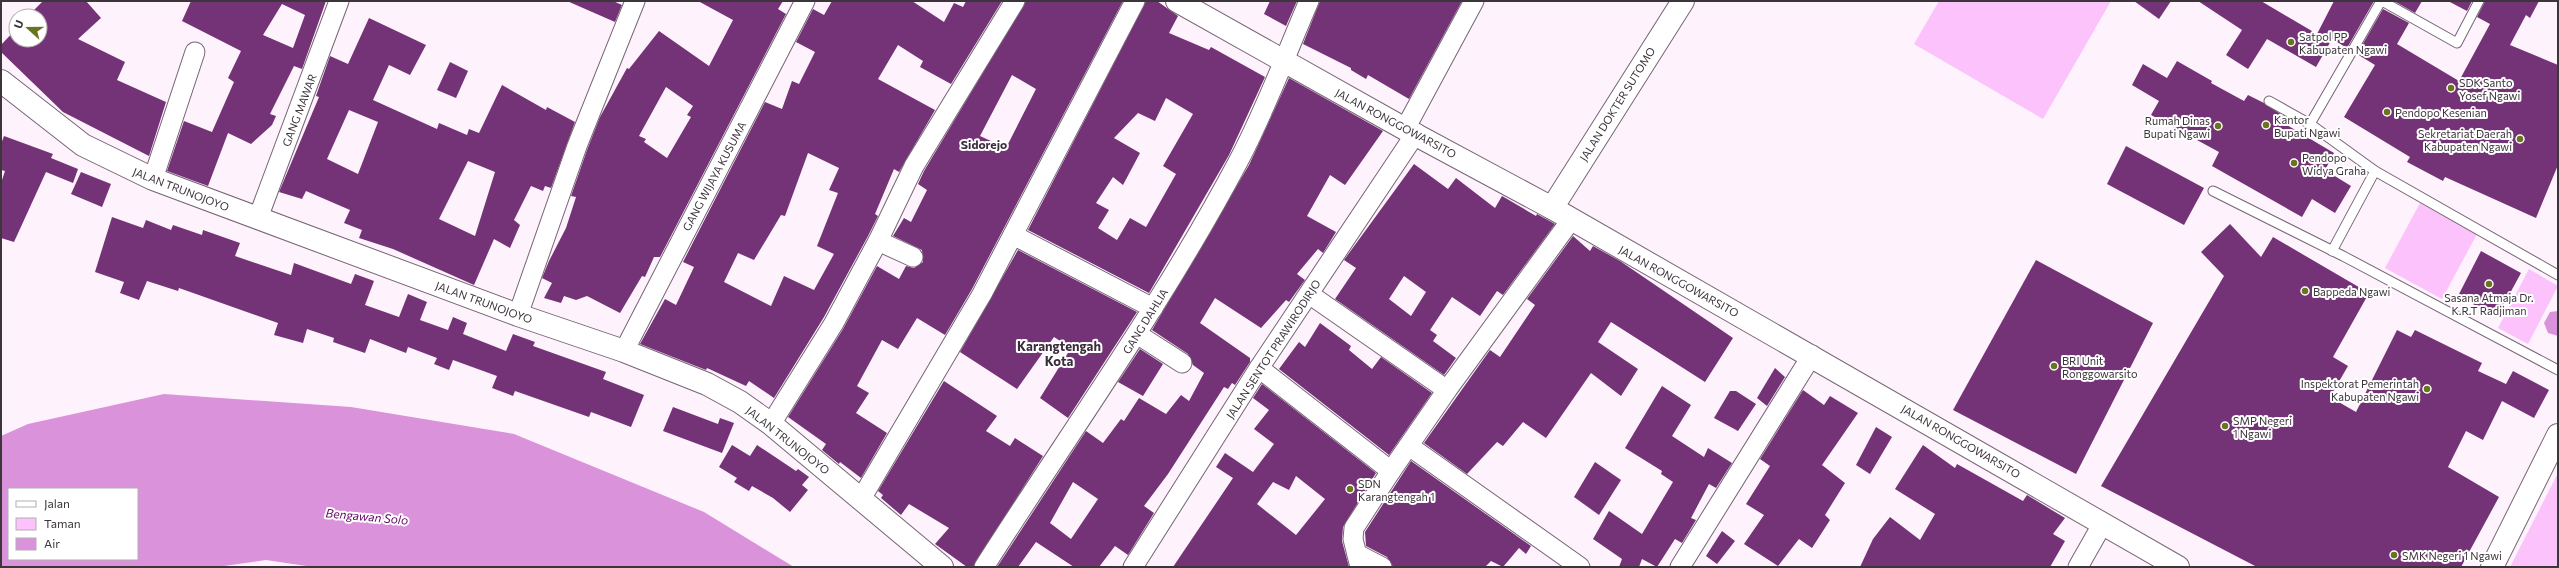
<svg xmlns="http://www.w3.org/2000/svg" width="2559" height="568" viewBox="0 0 2559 568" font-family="Commissioner,sans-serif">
  <rect width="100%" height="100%" fill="#fef2fd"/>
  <g fill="#fbc2fb">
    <path d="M1939 1H2111L2043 119 1914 44Z"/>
    <path d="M2420 203 2477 234 2442 299 2385 268Z"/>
    <path d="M2529 269 2558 286 2528 344 2498 328Z"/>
    <path d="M2558 473V567H2510Z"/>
  </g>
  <g fill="#da92db" fill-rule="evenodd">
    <path d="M2558 311V336L2548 333 2544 323 2550 312Z"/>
    <path d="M164 394 351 407 514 434 704 512 794 567H313L266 560 217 567H1V436L28 424ZM9 489H137V559H9Z"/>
  </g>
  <g fill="#743376" fill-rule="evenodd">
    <path d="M43 1H86L101 18 78 39 125 62 117 80 166 102 149 156 63 112 1 52V45L16 29V40H40V16H28Z"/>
    <path d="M191 1H326L302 69 294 66 270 114 276 116 272 125 251 144 228 133 208 186 167 171 184 121 212 132 234 82 228 78 241 51 182 21ZM282 4 305 15 293 48 263 35Z"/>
    <path d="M567 1H613L622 5 615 22Z"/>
    <path d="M698 1H783L778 9 786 14 660 257H654L645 277 642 276 620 313 587 296 576 300 564 296 561 303 544 298 552 283 542 278 549 261 566 228 576 197 571 196 587 150 600 117 627 68 629 69 659 31 709 66 733 20ZM666 87 693 106 687 115 691 117 667 158 644 142 646 139 639 136Z"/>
    <path d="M832 1H912L944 22 954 3 963 7 966 1H1002L951 84 920 67 923 61 898 45 878 79 935 110 899 172 894 169 875 214 878 216 868 236 824 317 774 398 749 381 746 386 707 368 706 370 640 344 665 299 676 305 694 267 683 262 765 102 782 109 792 81 799 84 815 52 796 42 813 9 824 15ZM808 153 839 168 829 190 838 193 817 246 834 254 814 290 784 276 771 306 724 282 738 253 754 260 781 215 785 216Z"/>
    <path d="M1026 1H1123L972 289 945 335 917 318 898 349 882 340 857 386 869 393 856 413 887 433 861 478 840 462 839 464 822 450 826 444 788 417 843 329 877 266 899 279 906 266 914 268 923 262 922 250 893 236 904 218 911 222 927 190 918 184 924 171ZM1012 75 1036 89 1006 148 980 136Z"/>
    <path d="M1146 1H1157L1178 16 1169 33 1209 50 1211 47 1265 77 1229 155 1149 293 1028 230ZM1166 98 1193 114 1163 166 1176 174 1146 227 1130 218 1117 240 1098 228 1109 210 1096 203 1113 177 1123 185 1140 153 1114 138 1138 113 1155 121Z"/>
    <path d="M1270 1H1297L1286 26 1264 14Z"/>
    <path d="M1320 1H1462L1409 99 1368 75 1366 79 1351 70V68L1303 44Z"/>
    <path d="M2134 1H2171L2159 19Z"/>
    <path d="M2198 1H2261L2317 34 2334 1H2374L2347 48 2332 39 2316 67 2267 39 2248 69 2226 55 2242 30Z"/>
    <path d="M2394 1H2422L2415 13Z"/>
    <path d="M2448 1H2472L2467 11Z"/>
    <path d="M2485 1H2539L2530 18 2526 15 2510 45 2558 65V165L2536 218 2445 177 2443 181 2407 162 2410 157 2344 117 2375 65 2357 54 2383 9 2409 23 2397 44 2459 81 2490 24 2477 17Z"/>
    <path d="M369 18 426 45 410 75 389 65 373 100 437 129 439 123 467 135 469 129 479 133 502 85 546 110 547 107 575 122 551 188 545 186 543 191 531 186 514 220 520 225 510 248 494 239 474 285 393 249 359 238 362 230 344 223 350 210 306 191 302 199 279 192 319 97 316 96 330 56 348 64ZM349 110 378 122 358 174 327 159ZM468 161 495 172 475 236 439 219Z"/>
    <path d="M2177 61 2212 81 2211 83 2244 101 2248 95 2264 103 2285 117 2282 122 2334 153 2325 170 2351 186 2335 213 2312 199 2302 217 2212 166 2219 152 2151 115 2159 101 2132 85 2143 64 2167 78Z"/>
    <path d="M450 62 468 71 456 98 437 90Z"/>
    <path d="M1289 78 1383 131 1345 185 1330 175 1307 216 1336 232 1323 253 1318 249 1297 274 1305 280 1289 302 1286 300 1261 328 1215 298 1200 323 1250 358V362L1235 385 1232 383 1228 389 1224 387 1168 474 1144 506 1154 513 1128 555 1115 546 1099 567H1074L1036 542 1018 567H997L1086 431 1103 443 1121 419 1124 421 1139 398 1166 414 1181 395 1189 401 1204 373 1193 365 1188 354 1152 330 1249 165ZM1073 482 1098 499 1071 539 1050 523Z"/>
    <path d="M4 136 53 154 51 158 78 169 73 183 46 172 14 242 1 238V183L5 171 1 170V144Z"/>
    <path d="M2126 146 2204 188 2184 225 2107 184Z"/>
    <path d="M1414 164 1448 189 1456 178 1495 208 1502 196 1536 216 1537 214 1555 224 1503 295 1497 291 1480 316 1452 297 1430 330 1437 335 1433 341 1456 358 1444 375 1335 299 1356 268 1344 260ZM1404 276 1426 292 1411 316 1389 299Z"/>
    <path d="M81 172 111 184 102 207 71 194Z"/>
    <path d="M112 217 143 228 146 220 171 230 173 225 202 235 203 230 240 243 235 256 291 275 294 263 351 284 355 274 374 281 365 305 399 317 408 294 427 302 420 320 448 330 453 317 467 323 463 334 506 351 513 334 535 342 533 346 606 372 603 379 644 395 631 427 591 412 589 417 515 391 513 396 492 388 497 376 453 360 449 370 434 364 437 358 408 347 406 353 370 339 365 353 333 342 334 338 307 329 303 343 274 335 278 323 179 288 178 291 147 281 139 300 120 293 124 282 95 272Z"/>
    <path d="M2230 224 2261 257 2273 237 2369 293 2333 357 2348 366 2330 397 2356 412 2397 330 2411 337 2415 330 2482 363 2478 371 2506 384 2513 371 2549 390 2534 418 2502 401 2483 440 2466 431 2448 467 2499 497 2461 567H2257L2101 486 2224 276 2201 252Z"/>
    <path d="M1573 236 1590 251 1593 246 1620 261 1733 338 1705 382 1611 322 1598 342 1638 369 1621 396 1591 373 1546 438 1523 422 1503 446 1497 442 1467 474 1424 443 1490 350 1500 357 1535 305 1527 299Z"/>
    <path d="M1018 250 1137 312 1068 418 1040 398 1071 348 1054 337 1017 389 960 352Z"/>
    <path d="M2481 251 2521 273 2497 317 2458 296Z"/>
    <path d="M2036 260 2153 323 2076 474 1953 410Z"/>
    <path d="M1320 323 1351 346 1349 350 1372 369 1381 357 1432 393 1389 455 1279 369 1299 342 1305 347Z"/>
    <path d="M1140 349 1163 364 1143 396 1118 382Z"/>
    <path d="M1775 368 1785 377 1767 406 1757 398Z"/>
    <path d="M944 381 997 416 986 431 1010 446 1015 438 1043 456 973 567H967L935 544 949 528 909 504 901 515 881 498 883 495 878 491Z"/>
    <path d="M1262 384 1376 473 1343 527 1342 541 1349 567H1173L1233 478 1216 467 1225 453 1253 472 1274 444 1254 429 1269 410 1253 398ZM1296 476 1325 499 1296 535 1257 504 1273 482 1289 490Z"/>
    <path d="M1662 386 1691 405 1672 436 1704 457 1708 448 1732 463 1716 488 1709 484 1691 518 1696 520 1682 543 1675 539 1657 567 1642 559 1639 567H1619L1622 559 1593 539 1609 511 1642 534 1673 482 1661 474 1662 471 1625 448Z"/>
    <path d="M1803 390 1824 405 1830 396 1858 413 1822 465 1845 483 1825 515 1830 520 1812 548 1799 539 1778 566 1744 544 1764 515 1746 504 1770 466 1760 459Z"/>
    <path d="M1730 391H1736L1756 404 1738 431 1714 418Z"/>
    <path d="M673 407 718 424 720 418 734 423 722 453 663 431Z"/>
    <path d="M1876 427 1892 437 1870 474 1856 465Z"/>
    <path d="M732 445 750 456 757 445 796 471 798 469 809 477 802 485 808 490 790 512 773 498 752 486 749 491 734 482 737 478 719 467Z"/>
    <path d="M1923 445 1955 468 1957 464 2023 501 2027 495 2065 518 2053 534 2065 541 2050 567H1860L1873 539 1890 517 1920 540 1935 514 1895 489Z"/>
    <path d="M1411 461 1531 546 1526 554 1519 548 1503 567 1491 561 1485 567H1393L1387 557 1366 546 1365 532Z"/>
    <path d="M1595 462 1621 480 1599 515 1574 497Z"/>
    <path d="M1722 531 1735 541 1717 564 1706 556Z"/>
  </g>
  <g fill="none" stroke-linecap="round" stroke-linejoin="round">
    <defs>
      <g id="service">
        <path d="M2382 1 2457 43 2479 1"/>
        <path d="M2269 101 2310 124 2375 171 2558 275"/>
        <path d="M2310 124 2381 1"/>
        <path d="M2213 191 2343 256 2558 370"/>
        <path d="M2332 251 2375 171"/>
      </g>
      <g id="minor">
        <path d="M1405 129 1474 1"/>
        <path d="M153 179 195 52"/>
        <path d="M258 218 339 1"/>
        <path d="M1013 235 1153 308"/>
        <path d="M878 241 913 257"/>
        <path d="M1309 294 1447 390"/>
        <path d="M518 315 577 146 635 1"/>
        <path d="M1137 334 1182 363"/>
        <path d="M624 351 805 1"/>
        <path d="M1259 368 1391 471 1447 390 1571 220"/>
        <path d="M771 424 834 323 878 241 914 166 1015 1"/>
        <path d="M1409 446 1580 567"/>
        <path d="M861 499 982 294 1135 1"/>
        <path d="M1357 554 1382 567"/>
        <path d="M984 567C1070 432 1164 302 1239 160 1266 109 1286 54 1309 1"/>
        <path d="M1133 567 1259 368 1416 133"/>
        <path d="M1360 567 1353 539 1354 528 1391 471"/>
        <path d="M1680 567 1812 355"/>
        <path d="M2078 567 2103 523"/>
      </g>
      <g id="tertiary">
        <path d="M1177 1 1405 129 1552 208 2178 567"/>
        <path d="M1552 208 1683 1"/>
      </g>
      <g id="secondary">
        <path d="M1 81 83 145 153 179 518 315 624 351 707 384 740 402 771 424 942 567"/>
        <path d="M2492 567 2558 435"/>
      </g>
    </defs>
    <use href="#service" stroke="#766576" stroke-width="11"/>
    <use href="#minor" stroke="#766576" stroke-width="21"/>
    <use href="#tertiary" stroke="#766576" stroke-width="24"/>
    <use href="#secondary" stroke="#766576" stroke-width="24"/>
    <use href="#service" stroke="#fff" stroke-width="9"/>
    <use href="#minor" stroke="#fff" stroke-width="19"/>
    <use href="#tertiary" stroke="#fff" stroke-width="22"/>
    <use href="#secondary" stroke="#fff" stroke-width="22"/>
  </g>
  <g fill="#69741e" stroke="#fff" stroke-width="1.5">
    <circle cx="2291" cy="42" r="4"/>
    <circle cx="2451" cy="88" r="4"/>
    <circle cx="2387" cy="112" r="4"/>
    <circle cx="2266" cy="125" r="4"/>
    <circle cx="2218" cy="126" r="4"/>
    <circle cx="2520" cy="139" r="4"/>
    <circle cx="2294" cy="163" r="4"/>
    <circle cx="2489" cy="284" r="4"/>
    <circle cx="2305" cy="291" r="4"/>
    <circle cx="2054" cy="366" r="4"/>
    <circle cx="2427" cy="389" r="4"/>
    <circle cx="2225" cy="426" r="4"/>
    <circle cx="1350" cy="489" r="4"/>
    <circle cx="2394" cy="555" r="4"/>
  </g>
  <g text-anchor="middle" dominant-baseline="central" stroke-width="4" stroke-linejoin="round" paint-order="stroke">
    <g font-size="11" fill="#3c353c" stroke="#fff" text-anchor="start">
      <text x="2299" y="36">Satpol PP<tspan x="2299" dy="13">Kabupaten Ngawi</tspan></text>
      <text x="2459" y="82">SDK Santo<tspan x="2459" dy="13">Yosef Ngawi</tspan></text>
      <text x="2395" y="112">Pendopo Kesenian</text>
      <text x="2274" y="119">Kantor<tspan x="2274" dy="13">Bupati Ngawi</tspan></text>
      <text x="2210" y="120" text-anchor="end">Rumah Dinas<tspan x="2210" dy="13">Bupati Ngawi</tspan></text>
      <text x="2512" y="133" text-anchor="end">Sekretariat Daerah<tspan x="2512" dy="13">Kabupaten Ngawi</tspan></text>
      <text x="2302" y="157">Pendopo<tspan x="2302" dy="13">Widya Graha</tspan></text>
      <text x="2313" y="291">Bappeda Ngawi</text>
      <text x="2489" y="297" text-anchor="middle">Sasana Atmaja Dr.<tspan x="2489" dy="13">K.R.T Radjiman</tspan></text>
      <text x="2062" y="360">BRI Unit<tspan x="2062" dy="13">Ronggowarsito</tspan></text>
      <text x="2419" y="383" text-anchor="end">Inspektorat Pemerintah<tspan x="2419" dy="13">Kabupaten Ngawi</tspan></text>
      <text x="2233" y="420">SMP Negeri<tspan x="2233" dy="13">1 Ngawi</tspan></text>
      <text x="1358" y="483">SDN<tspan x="1358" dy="13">Karangtengah 1</tspan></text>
      <text x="2402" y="555">SMK Negeri 1 Ngawi</text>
    </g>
    <g font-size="11" fill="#3c353c" stroke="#fff">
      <text transform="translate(1617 104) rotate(-58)">JALAN DOKTER SUTOMO</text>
      <text transform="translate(299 110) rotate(-69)">GANG MAWAR</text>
      <text transform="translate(1396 123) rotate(28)">JALAN RONGGOWARSITO</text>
      <text transform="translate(714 176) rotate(-62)">GANG WIJAYA KUSUMA</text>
      <text transform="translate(181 189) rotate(21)">JALAN TRUNOJOYO</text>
      <text transform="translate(1679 281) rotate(29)">JALAN RONGGOWARSITO</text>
      <text transform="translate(484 302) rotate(20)">JALAN TRUNOJOYO</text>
      <text transform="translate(1145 321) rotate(-58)">GANG DAHLIA</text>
      <text transform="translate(1273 349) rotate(-57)">JALAN SENTOT PRAWIRODIRJO</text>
      <text transform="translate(788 440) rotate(38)">JALAN TRUNOJOYO</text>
      <text transform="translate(1961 441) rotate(30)">JALAN RONGGOWARSITO</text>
    </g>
    <g font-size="12" font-weight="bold" fill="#3c2d3c" stroke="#fff">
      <text x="984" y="144">Sidorejo</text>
    </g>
    <g font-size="12" font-style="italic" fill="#610465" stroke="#fff">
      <text transform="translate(367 516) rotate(5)">Bengawan Solo</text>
    </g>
    <g font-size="13" font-weight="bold" fill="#3c2d3c" stroke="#fff">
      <text x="1059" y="346">Karangtengah<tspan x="1059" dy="15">Kota</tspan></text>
    </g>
  </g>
  <rect width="2559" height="568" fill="none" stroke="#3c353c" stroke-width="4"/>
  <rect x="8" y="488" width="130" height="72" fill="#ffffff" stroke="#b1aeb1"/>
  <rect x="16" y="501" width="20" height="6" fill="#ffffff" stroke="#b1aeb1"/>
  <text x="44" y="508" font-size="12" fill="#3c353c">Jalan</text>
  <rect x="16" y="518" width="20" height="12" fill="#fbc2fb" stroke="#b1aeb1"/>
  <text x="44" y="528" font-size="12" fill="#3c353c">Taman</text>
  <rect x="16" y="538" width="20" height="12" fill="#da92db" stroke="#b1aeb1"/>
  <text x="44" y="548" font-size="12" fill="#3c353c">Air</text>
  <g transform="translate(28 28) rotate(291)"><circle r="19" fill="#ffffff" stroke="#b1aeb1"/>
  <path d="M0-3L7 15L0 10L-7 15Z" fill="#69741e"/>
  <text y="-6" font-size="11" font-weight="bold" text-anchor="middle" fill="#3c353c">U</text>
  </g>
</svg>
